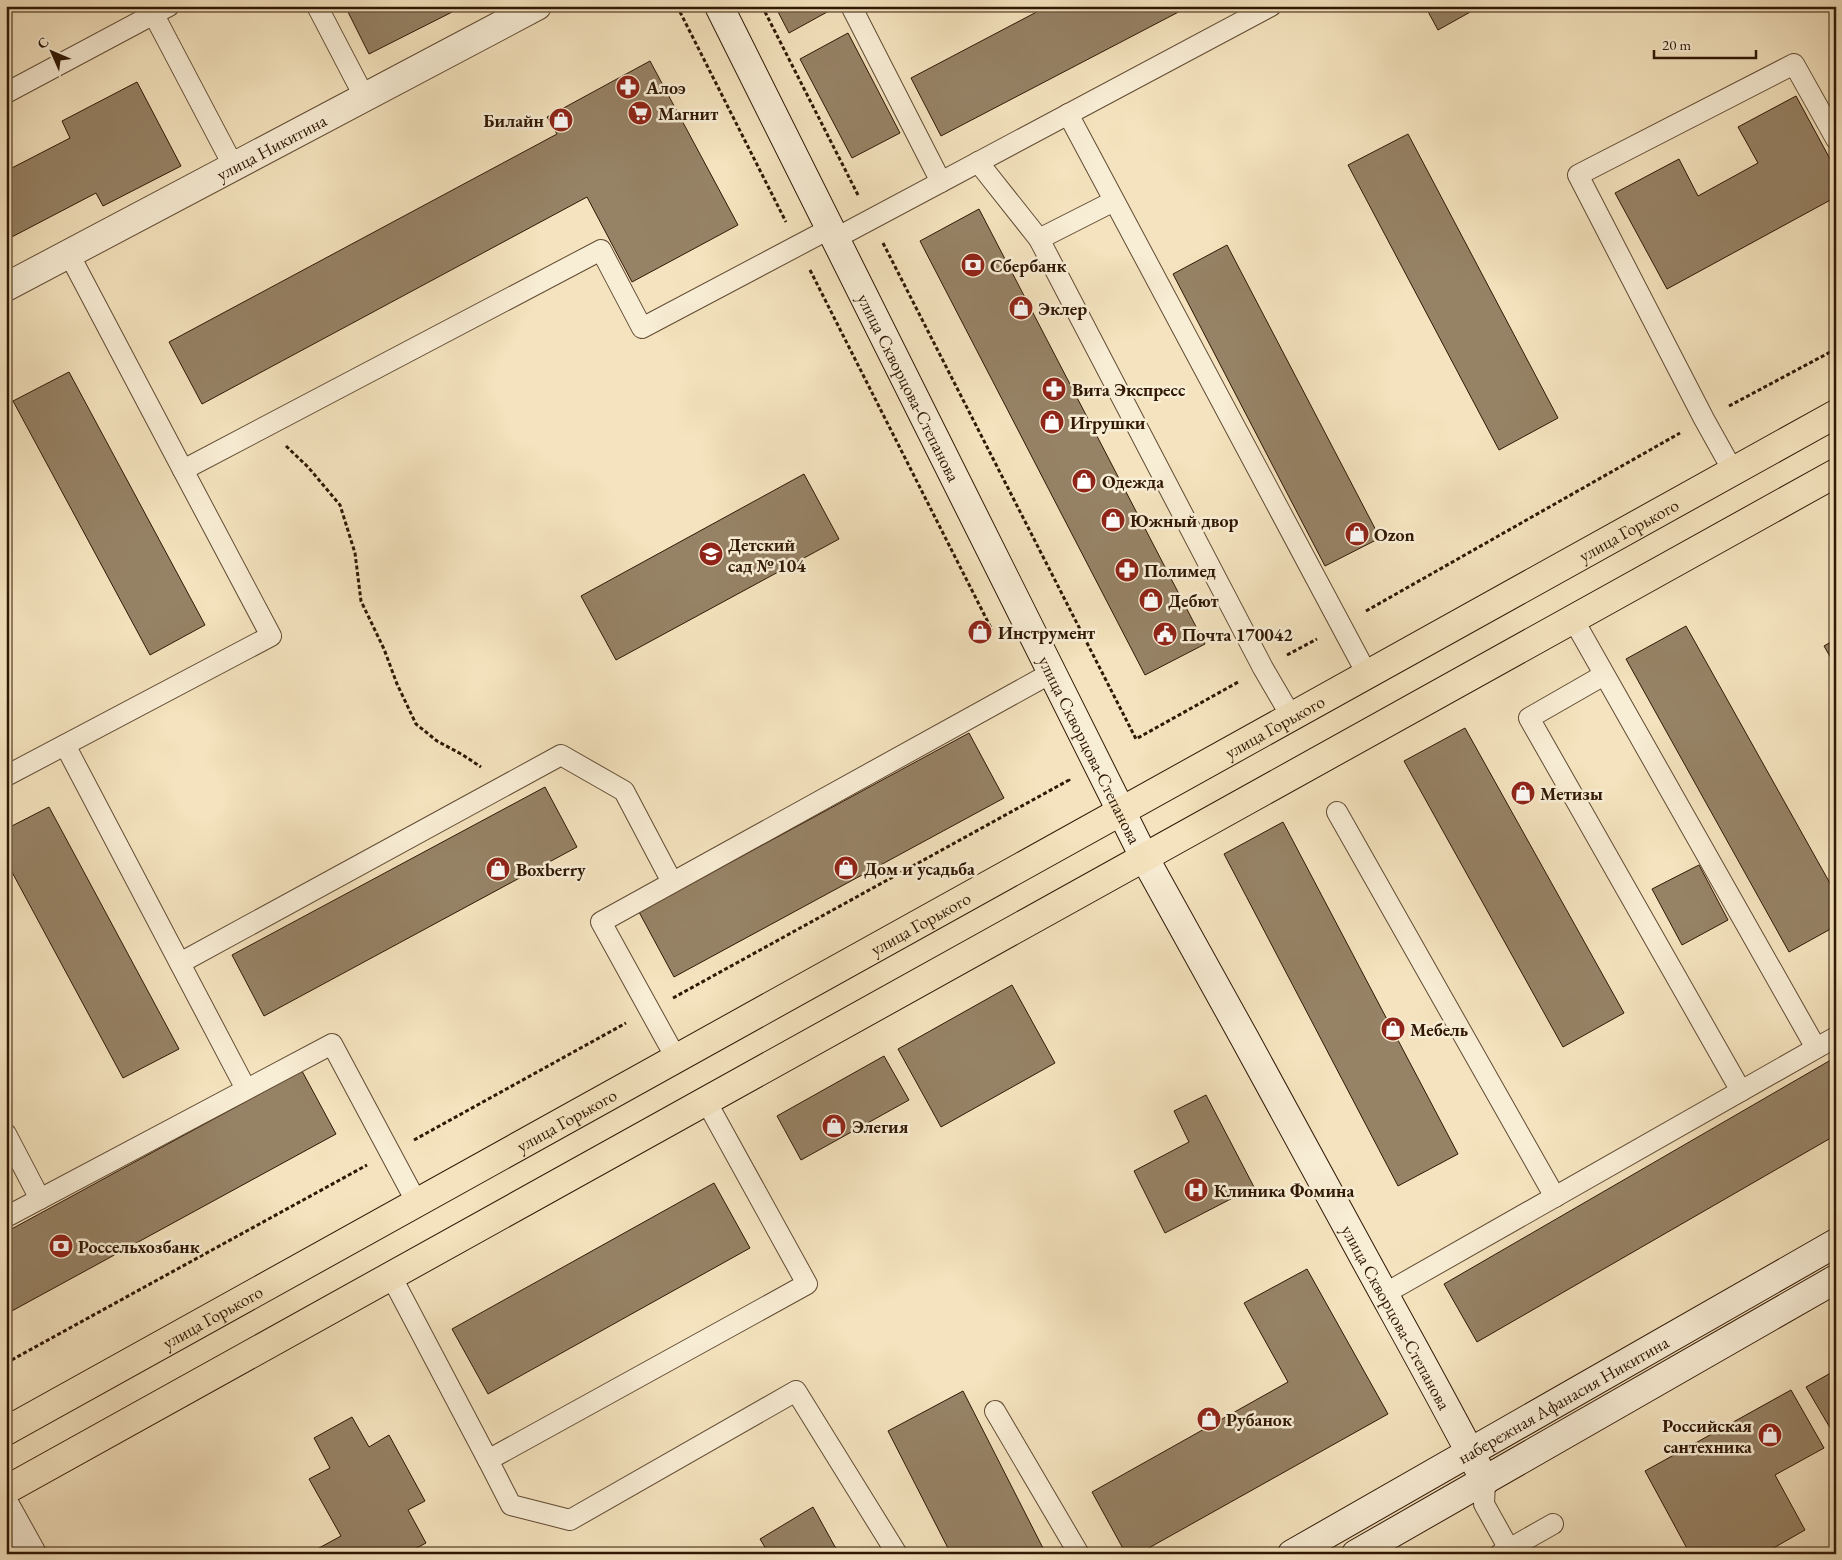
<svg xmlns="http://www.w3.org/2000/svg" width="1842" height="1560" viewBox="0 0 1842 1560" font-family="'EB Garamond',serif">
  <rect width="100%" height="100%" fill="#f4e3be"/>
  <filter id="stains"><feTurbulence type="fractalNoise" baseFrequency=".004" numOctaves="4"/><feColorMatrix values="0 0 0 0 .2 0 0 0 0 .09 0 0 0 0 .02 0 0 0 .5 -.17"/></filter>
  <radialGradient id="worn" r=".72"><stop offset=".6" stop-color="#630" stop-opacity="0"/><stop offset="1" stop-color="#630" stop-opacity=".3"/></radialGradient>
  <g fill="#968265" stroke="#301805">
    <path d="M345 6H464L369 54Z"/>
    <path d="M775 6H838L789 33Z"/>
    <path d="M1048 6H1190L941 136 911 78Z"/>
    <path d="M1425 6H1481L1438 30Z"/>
    <path d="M848 33 900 133 852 158 800 59Z"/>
    <path d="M650 61 738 225 632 282 587 197 202 404 169 342 557 134 547 117Z"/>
    <path d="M137 82 181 166 103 206 96 193 6 240V171L70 138 62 121Z"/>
    <path d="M1796 96 1836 170V197L1667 289 1615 193 1679 159 1698 196 1758 163 1738 127Z"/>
    <path d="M1408 134 1558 418 1499 450 1348 165Z"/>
    <path d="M979 209 1205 644 1145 675 920 241Z"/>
    <path d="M1227 245 1380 538 1325 566 1173 274Z"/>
    <path d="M69 372 205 625 150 655 13 401Z"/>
    <path d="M804 474 839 539 616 660 581 596Z"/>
    <path d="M1686 626 1836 894V926L1789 952 1626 659Z"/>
    <path d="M1836 639V667L1824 646Z"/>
    <path d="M1465 728 1624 1013 1563 1047 1404 761Z"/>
    <path d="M969 733 1004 798 674 977 639 912Z"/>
    <path d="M545 787 577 847 264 1016 232 955Z"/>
    <path d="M49 807 179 1049 123 1078 6 861V829Z"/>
    <path d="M1283 822 1458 1154 1398 1186 1224 854Z"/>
    <path d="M1699 865 1728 920 1682 945 1652 889Z"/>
    <path d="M1012 985 1055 1063 941 1127 898 1049Z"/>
    <path d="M884 1056 909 1100 801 1160 777 1116Z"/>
    <path d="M1836 1057V1135L1477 1342 1444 1284Z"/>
    <path d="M302 1071 336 1134 10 1312 6 1306V1232Z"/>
    <path d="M1206 1095 1254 1187 1165 1233 1134 1171 1189 1142 1174 1111Z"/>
    <path d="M714 1183 750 1248 488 1394 452 1329Z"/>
    <path d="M1307 1269 1388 1414 1138 1554H1126L1092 1492 1288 1382 1244 1303Z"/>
    <path d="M1836 1370V1438L1806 1387Z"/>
    <path d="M1791 1390 1824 1448 1775 1475 1805 1530 1763 1554H1690L1645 1471Z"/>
    <path d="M963 1391 1046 1554H951L888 1431Z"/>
    <path d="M352 1417 369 1447 389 1435 425 1501 408 1510 426 1543 405 1554H308L341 1536 309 1479 330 1468 314 1438Z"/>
    <path d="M813 1507 839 1554H769L760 1539Z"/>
  </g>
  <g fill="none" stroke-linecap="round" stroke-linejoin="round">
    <defs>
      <g id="lane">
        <path d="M317 6 365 98"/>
        <path d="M851 6 941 182"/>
        <path d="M154 15 234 167"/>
        <path d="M6 93 169 6"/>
        <path d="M1068 114 1367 674"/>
        <path d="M978 162 1039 239 1263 668 1291 716"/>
        <path d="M836 238 1271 6"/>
        <path d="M1039 239 1114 201"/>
        <path d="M69 254 183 470 601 250 642 328 831 228"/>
        <path d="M1733 471 1704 419 1578 175 1794 64 1836 139"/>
        <path d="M1573 619 1816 1048"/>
        <path d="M1604 675 1529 718 1741 1091"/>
        <path d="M65 745 246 1089"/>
        <path d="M6 776 271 636 183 470"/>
        <path d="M1337 812 1555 1197"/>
        <path d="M180 963 561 755 624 791 672 882"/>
        <path d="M676 1058 601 922 1053 672"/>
        <path d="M6 1134 40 1199"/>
        <path d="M6 1217 332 1044 417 1203"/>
        <path d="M391 1276 488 1460 807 1284 706 1101"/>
        <path d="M1384 1294 1836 1037"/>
        <path d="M995 1411 1079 1554"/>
        <path d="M488 1460 511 1505 570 1520 796 1391 897 1554"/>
        <path d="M1485 1481 1484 1504 1509 1549"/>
        <path d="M1500 1554 1553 1524"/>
      </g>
      <g id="street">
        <path id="s1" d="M6 287 537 6"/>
        <path d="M6 1507 32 1554"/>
      </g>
      <g id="secondary">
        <path id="s2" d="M719 6 1144 857C1219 991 1293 1126 1366 1261 1406 1334 1447 1407 1485 1481"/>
        <path id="s3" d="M1292 1554 1836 1243"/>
        <path d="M1356 1554 1836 1279"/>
      </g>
      <g id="primary">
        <path id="s4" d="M6 1431 1836 414"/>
        <path d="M6 1490 1836 473"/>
      </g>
    </defs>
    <use href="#lane" stroke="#614b33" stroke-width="22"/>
    <use href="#street" stroke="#614b33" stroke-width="30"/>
    <use href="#secondary" stroke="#301805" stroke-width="30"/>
    <use href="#primary" stroke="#301805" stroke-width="30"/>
    <g stroke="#301805" stroke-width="3" stroke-dasharray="4 2.5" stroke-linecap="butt">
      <path d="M677 6 786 222"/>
      <path d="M762 6 858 195"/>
      <path d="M883 243 1136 739 1240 681"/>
      <path d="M810 270 992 630"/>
      <path d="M1729 406 1836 349"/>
      <path d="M286 446 308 467 340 505 355 553 361 601 384 649 397 684 416 724 437 741 463 755 481 767"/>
      <path d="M1366 611 1680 433"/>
      <path d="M1287 655 1317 639"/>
      <path d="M673 998 1069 780 1068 779"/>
      <path d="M414 1140 626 1023"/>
      <path d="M6 1363 367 1165"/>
    </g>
    <use href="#lane" stroke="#f8edd5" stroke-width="20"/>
    <use href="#street" stroke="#f8edd5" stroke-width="28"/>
    <use href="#secondary" stroke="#f8edd5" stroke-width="28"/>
    <use href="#primary" stroke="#f4e3be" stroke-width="28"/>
  </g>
  <defs>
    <symbol id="pharmacy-disc" viewBox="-11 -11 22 22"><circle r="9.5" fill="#8f2418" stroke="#f8edd5"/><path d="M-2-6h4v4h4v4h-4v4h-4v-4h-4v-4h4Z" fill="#fff"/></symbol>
    <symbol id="supermarket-disc" viewBox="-11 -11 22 22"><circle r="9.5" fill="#8f2418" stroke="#f8edd5"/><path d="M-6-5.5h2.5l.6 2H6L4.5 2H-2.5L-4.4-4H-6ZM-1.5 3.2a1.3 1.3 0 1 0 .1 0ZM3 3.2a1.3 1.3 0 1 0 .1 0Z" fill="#fff"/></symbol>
    <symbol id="shop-disc" viewBox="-11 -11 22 22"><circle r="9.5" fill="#8f2418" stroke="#f8edd5"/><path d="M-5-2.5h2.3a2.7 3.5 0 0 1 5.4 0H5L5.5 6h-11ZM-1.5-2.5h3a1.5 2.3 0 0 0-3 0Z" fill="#fff"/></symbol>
    <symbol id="bank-disc" viewBox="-11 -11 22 22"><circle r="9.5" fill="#8f2418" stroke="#f8edd5"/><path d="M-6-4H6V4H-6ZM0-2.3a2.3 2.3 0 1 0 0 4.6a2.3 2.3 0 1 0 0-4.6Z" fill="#fff"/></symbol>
    <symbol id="school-disc" viewBox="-11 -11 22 22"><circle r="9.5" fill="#8f2418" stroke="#f8edd5"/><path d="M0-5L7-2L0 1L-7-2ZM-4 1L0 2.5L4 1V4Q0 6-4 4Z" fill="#fff"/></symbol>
    <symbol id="civic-disc" viewBox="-11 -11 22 22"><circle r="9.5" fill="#8f2418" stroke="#f8edd5"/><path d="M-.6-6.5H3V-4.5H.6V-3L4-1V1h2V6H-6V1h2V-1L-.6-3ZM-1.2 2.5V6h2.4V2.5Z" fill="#fff"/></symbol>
    <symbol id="hospital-disc" viewBox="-11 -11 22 22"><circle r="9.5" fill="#8f2418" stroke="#f8edd5"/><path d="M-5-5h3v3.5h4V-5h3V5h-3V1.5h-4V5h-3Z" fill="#fff"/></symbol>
  </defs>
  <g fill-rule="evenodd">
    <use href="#pharmacy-disc" x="614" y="73" width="28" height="28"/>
    <use href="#supermarket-disc" x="626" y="99" width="28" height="28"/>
    <use href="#shop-disc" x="547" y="106" width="28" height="28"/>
    <use href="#bank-disc" x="959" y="251" width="28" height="28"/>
    <use href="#shop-disc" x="1007" y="294" width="28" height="28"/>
    <use href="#pharmacy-disc" x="1040" y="375" width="28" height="28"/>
    <use href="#shop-disc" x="1038" y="408" width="28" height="28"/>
    <use href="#shop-disc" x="1070" y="467" width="28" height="28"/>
    <use href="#shop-disc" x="1099" y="506" width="28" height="28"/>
    <use href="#shop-disc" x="1343" y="520" width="28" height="28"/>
    <use href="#school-disc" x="697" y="540" width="28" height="28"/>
    <use href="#pharmacy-disc" x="1113" y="556" width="28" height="28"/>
    <use href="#shop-disc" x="1137" y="586" width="28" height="28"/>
    <use href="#shop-disc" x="966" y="618" width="28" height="28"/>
    <use href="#civic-disc" x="1151" y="620" width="28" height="28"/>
    <use href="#shop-disc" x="1509" y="779" width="28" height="28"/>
    <use href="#shop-disc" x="832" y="854" width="28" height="28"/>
    <use href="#shop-disc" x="484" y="855" width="28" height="28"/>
    <use href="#shop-disc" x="1379" y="1015" width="28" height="28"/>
    <use href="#shop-disc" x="820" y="1112" width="28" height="28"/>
    <use href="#hospital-disc" x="1182" y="1176" width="28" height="28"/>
    <use href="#bank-disc" x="47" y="1232" width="28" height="28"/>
    <use href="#shop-disc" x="1195" y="1405" width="28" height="28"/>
    <use href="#shop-disc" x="1756" y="1421" width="28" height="28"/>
  </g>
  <g text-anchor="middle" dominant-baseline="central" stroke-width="5" stroke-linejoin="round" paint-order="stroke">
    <g font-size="18" font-weight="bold" fill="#301805" stroke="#f8edd5" text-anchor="start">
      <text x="646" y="87">Алоэ</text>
      <text x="658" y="113">Магнит</text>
      <text x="544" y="120" text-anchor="end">Билайн</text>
      <text x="990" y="265">Сбербанк</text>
      <text x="1038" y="308">Эклер</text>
      <text x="1072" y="389">Вита Экспресс</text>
      <text x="1070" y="422">Игрушки</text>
      <text x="1102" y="481">Одежда</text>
      <text x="1130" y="520">Южный двор</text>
      <text x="1374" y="534">Ozon</text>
      <text x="728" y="544">Детский<tspan x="728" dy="21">сад № 104</tspan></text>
      <text x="1144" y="570">Полимед</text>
      <text x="1168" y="600">Дебют</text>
      <text x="998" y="632">Инструмент</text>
      <text x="1182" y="634">Почта 170042</text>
      <text x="1540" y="793">Метизы</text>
      <text x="864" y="868">Дом и усадьба</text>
      <text x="516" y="869">Boxberry</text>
      <text x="1410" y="1029">Мебель</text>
      <text x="852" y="1126">Элегия</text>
      <text x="1214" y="1190">Клиника Фомина</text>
      <text x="78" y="1246">Россельхозбанк</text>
      <text x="1226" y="1419">Рубанок</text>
      <text x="1752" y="1425" text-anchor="end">Российская<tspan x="1752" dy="21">сантехника</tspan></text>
    </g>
    <g font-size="18" fill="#301805" stroke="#f8edd5">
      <text stroke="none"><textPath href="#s1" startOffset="300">улица Никитина</textPath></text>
      <text stroke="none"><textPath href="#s2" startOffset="426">улица Скворцова-Степанова</textPath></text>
      <text stroke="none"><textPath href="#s4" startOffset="1856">улица Горького</textPath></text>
      <text stroke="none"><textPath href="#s4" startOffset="1451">улица Горького</textPath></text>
      <text stroke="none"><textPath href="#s2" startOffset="831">улица Скворцова-Степанова</textPath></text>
      <text stroke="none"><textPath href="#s4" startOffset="1046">улица Горького</textPath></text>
      <text stroke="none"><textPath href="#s4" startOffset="641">улица Горького</textPath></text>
      <text stroke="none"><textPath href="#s4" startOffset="236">улица Горького</textPath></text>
      <text stroke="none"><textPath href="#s2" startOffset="1476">улица Скворцова-Степанова</textPath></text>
      <text stroke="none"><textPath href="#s3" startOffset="312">набережная Афанасия Никитина</textPath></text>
    </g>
  </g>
  <rect width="1842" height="1560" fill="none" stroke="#f4e3be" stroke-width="25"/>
  <rect x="8" y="8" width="1827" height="1545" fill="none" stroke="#301805" stroke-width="2.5"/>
  <rect x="12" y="12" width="1817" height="1535" fill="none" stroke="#301805"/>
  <g transform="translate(52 52) rotate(315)" stroke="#f8edd5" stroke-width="4" paint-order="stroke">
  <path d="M0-4L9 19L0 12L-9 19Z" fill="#301805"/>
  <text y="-8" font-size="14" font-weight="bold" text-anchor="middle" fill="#301805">С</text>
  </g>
  <path d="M1654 50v8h102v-8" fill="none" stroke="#301805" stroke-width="2.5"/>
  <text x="1662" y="50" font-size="15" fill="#301805" stroke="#f8edd5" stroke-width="4" paint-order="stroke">20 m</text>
  <rect width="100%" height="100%" filter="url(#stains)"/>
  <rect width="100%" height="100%" fill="url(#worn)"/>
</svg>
